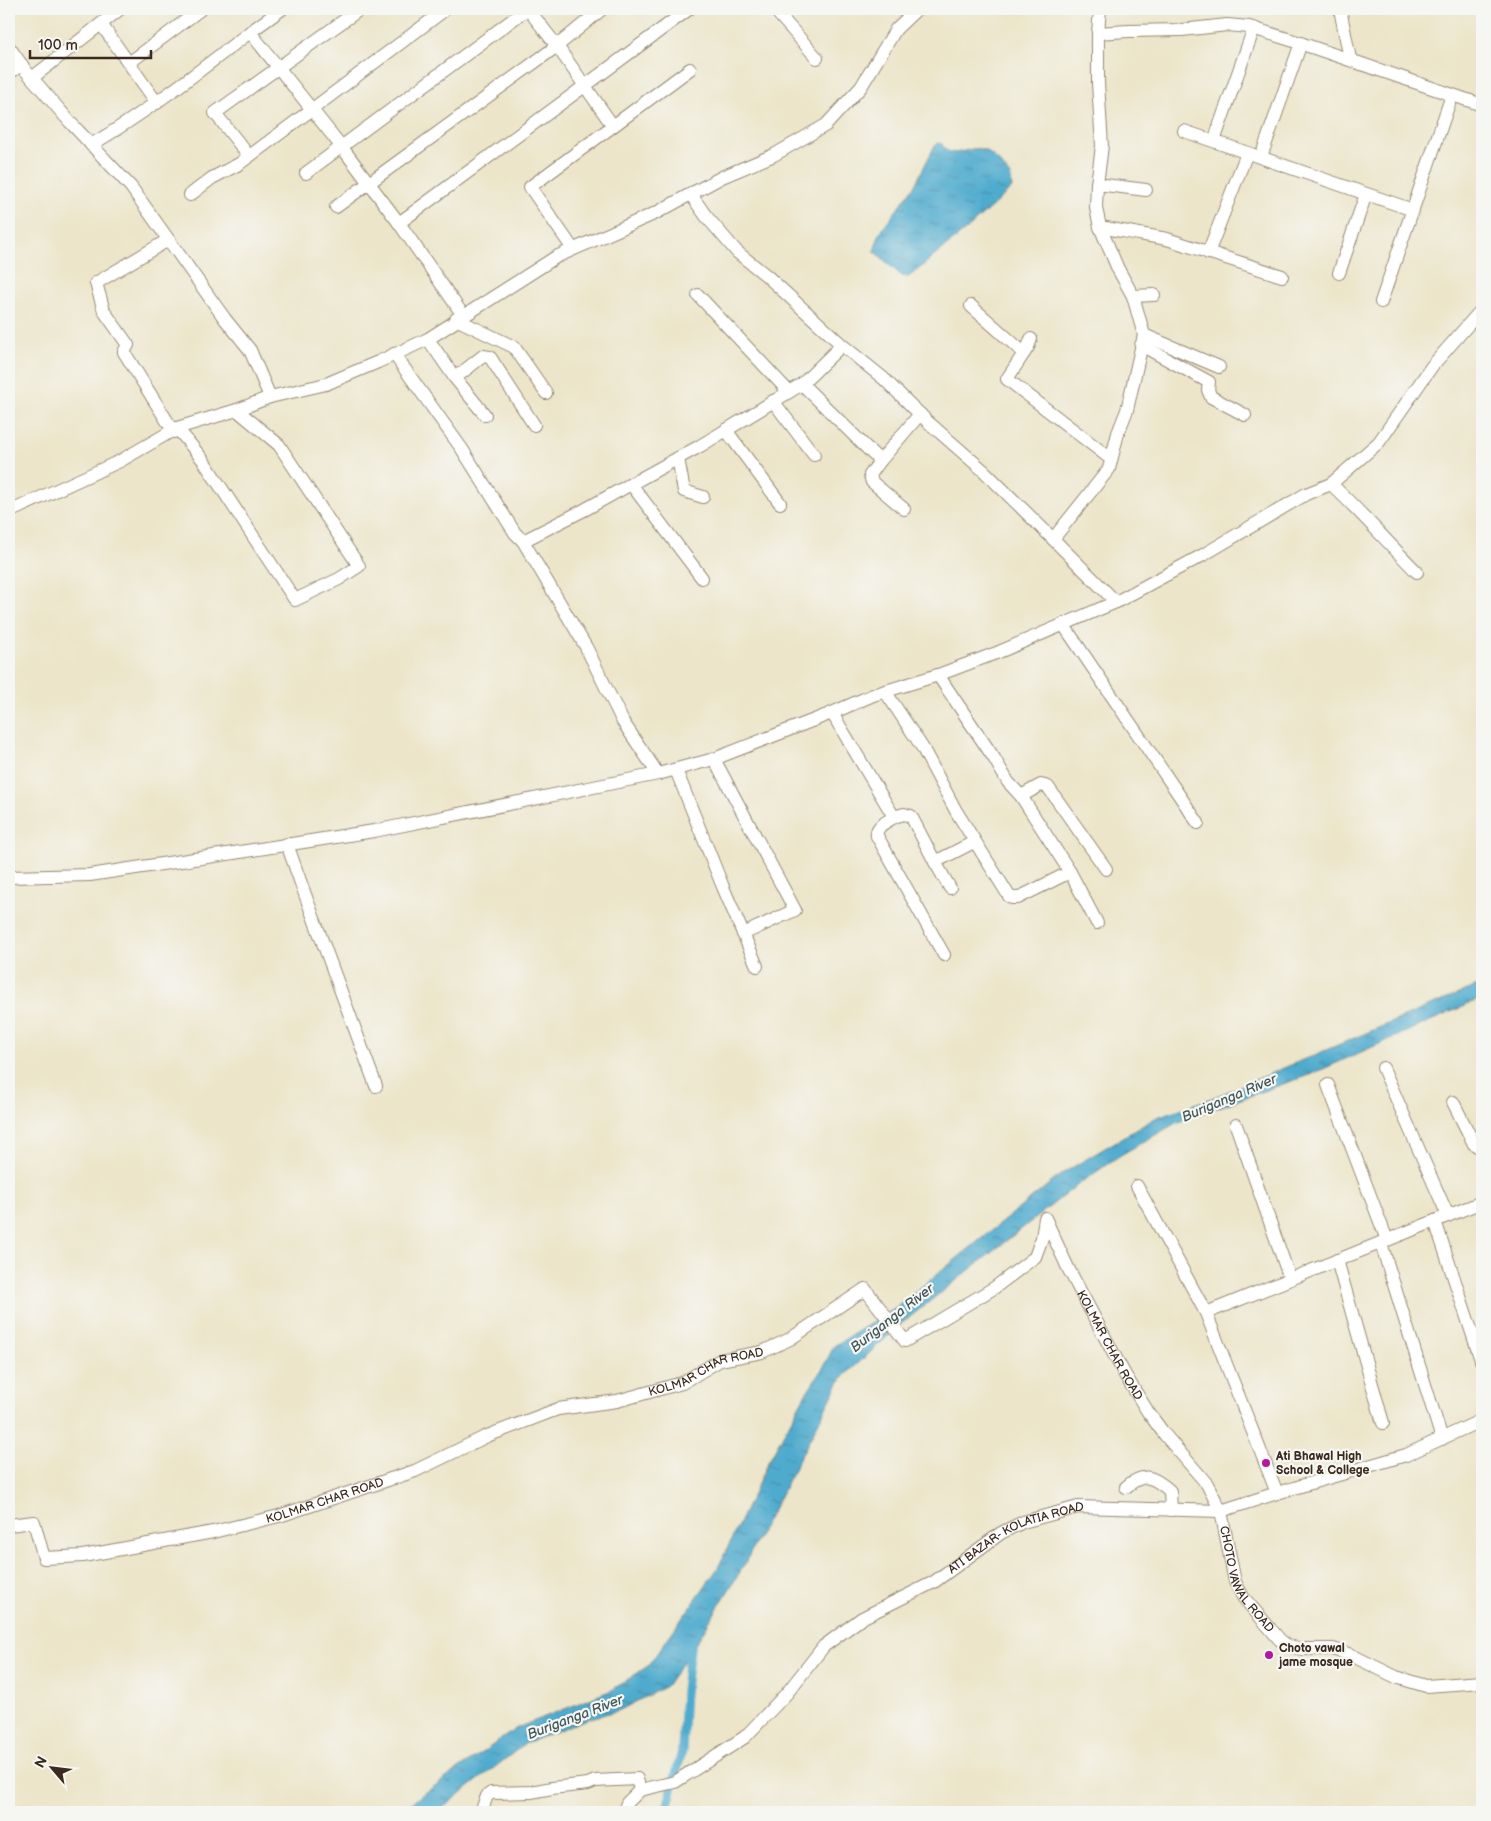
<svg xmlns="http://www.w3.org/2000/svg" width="1491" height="1821" viewBox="0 0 1491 1821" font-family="'Balsamiq Sans',sans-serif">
  <defs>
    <pattern id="water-ripples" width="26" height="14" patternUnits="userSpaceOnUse" patternTransform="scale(1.25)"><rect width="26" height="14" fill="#50abce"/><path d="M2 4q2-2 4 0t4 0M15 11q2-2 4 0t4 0" fill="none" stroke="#448ba7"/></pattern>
  </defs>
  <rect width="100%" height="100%" fill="#f6f6f2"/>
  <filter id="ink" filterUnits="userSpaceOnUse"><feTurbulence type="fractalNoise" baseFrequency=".02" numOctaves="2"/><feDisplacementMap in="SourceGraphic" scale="10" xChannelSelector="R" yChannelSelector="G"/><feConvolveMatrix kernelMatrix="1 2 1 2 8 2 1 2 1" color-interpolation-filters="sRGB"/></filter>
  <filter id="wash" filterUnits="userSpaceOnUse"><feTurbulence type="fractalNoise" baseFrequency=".0096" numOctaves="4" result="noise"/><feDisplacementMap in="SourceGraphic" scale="20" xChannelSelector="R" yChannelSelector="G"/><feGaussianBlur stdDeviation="1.12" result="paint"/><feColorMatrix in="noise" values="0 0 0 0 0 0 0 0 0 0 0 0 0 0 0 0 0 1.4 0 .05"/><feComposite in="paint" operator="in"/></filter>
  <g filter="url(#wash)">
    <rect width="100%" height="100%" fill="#ece5c9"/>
    <g fill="url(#water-ripples)" stroke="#466a76">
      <path d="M938 143 942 144C950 162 967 146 981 149 992 152 1004 167 1010 176 1012 180 1011 184 1012 188L966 230 915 272 908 277 902 276 874 251 880 233 915 185 934 147Z"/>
      <path d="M1482 984V998L1312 1074 1246 1097 1176 1123 1119 1156 1072 1189 901 1324 841 1379 743 1567 696 1643 666 1686 620 1710 587 1719 526 1743 437 1812H398L517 1728 612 1690 648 1666 718 1568 768 1462 805 1395 824 1366 834 1346 894 1309 1063 1173 1157 1117 1215 1097Z"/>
    </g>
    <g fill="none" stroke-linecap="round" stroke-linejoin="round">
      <path stroke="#50abce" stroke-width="9" d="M666 1812 682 1751 685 1690 691 1640"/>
    </g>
  </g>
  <g filter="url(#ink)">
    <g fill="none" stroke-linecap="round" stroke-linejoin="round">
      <defs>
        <g id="minor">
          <path d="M282 9 250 32 341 146 399 223"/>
          <path d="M528 9 557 46 613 126 530 187 573 249"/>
          <path d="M774 9 817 58"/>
          <path d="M1100 9 1098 33V83L1102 146 1097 184 1096 208 1100 227 1118 269 1133 296 1144 335 1127 410 1118 433 1109 469 1053 539 1116 602"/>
          <path d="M1340 9 1350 59"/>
          <path d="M101 24 157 103"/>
          <path d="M1098 33 1128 31 1182 30 1227 25 1249 27 1294 41 1482 105"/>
          <path d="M9 47 26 71 70 122 131 187 225 319 250 350 270 397"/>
          <path d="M129 63 201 9"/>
          <path d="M9 73 22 65"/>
          <path d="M32 78 120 9"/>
          <path d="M613 126 690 69"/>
          <path d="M1184 131 1413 210"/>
          <path d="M1214 141 1254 28"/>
          <path d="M91 145C147 112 198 72 250 32"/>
          <path d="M249 156 215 113 360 9"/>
          <path d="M1261 157 1301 43"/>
          <path d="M306 173 527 9"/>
          <path d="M1097 184 1146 190"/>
          <path d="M694 192V199L706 216 737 252 767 276 842 345 883 378 928 422 984 471 1053 539"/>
          <path d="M190 195 212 178 239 164 446 9"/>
          <path d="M336 207 557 46 602 9"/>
          <path d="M1100 227 1167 239 1282 276"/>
          <path d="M168 240 96 283 104 311 128 345 124 352 174 432"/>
          <path d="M1208 253 1247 153"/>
          <path d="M1339 273 1366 194"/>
          <path d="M698 295 789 392"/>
          <path d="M1133 296 1154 295"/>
          <path d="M1381 302 1452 95"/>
          <path d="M971 306 1024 353"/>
          <path d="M463 315 399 223 689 9"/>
          <path d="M456 319 514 347 546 393"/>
          <path d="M1144 335 1219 367"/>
          <path d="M428 339 455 378 485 415"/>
          <path d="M1031 339 1028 347 1007 379 1111 459"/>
          <path d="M1141 345 1209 382 1208 390 1211 397 1245 415"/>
          <path d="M394 354 462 449 515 533 523 541 586 647 623 722 658 774"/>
          <path d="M455 378 483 356 490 357 534 425"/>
          <path d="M802 384 880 461"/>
          <path d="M773 401 814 455"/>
          <path d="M177 428 203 460 295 600 339 579 359 566 279 445 237 410"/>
          <path d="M726 430 780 503"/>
          <path d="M678 458 684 491 703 497"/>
          <path d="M631 484 700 446 802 384 842 345"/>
          <path d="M1331 484C1361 512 1388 543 1417 572"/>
          <path d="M904 509 872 482 870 475 880 461 920 414"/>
          <path d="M9 512 120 461 177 428 237 410 270 397 326 384 378 362 428 339 556 257 656 213 722 177 774 155 826 125 861 87 896 29 917 9"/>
          <path d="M523 541 584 510 631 484 702 578"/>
          <path d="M1063 624 1198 823"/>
          <path d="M938 675 994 758 1008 782 1021 796 1041 785 1048 787 1106 869"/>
          <path d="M885 691 922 747 956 811 1009 896 1012 898H1018L1070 872"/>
          <path d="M832 713 894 817C887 822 875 826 877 836L944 955"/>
          <path d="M714 759 795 910 743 934"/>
          <path d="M676 770 723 887 757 966"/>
          <path d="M1021 796 1070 872 1097 923"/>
          <path d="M894 817 904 814 911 816 935 862 950 888"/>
          <path d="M287 844 303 889 376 1086"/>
          <path d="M935 862 974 842"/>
          <path d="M9 877 90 875 240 852 374 831 658 774 714 759 832 713 873 695 938 675 999 652 1116 602 1203 555 1306 494 1331 484 1379 442 1432 366 1482 309"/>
          <path d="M1383 1068 1448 1216"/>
          <path d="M1328 1085 1387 1240"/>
          <path d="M1453 1102 1474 1144 1482 1149"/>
          <path d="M1236 1125 1290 1279"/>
          <path d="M1137 1186 1206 1313 1277 1493"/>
          <path d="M1435 1221 1482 1363"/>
          <path d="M1381 1243 1442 1439"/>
          <path d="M1337 1260 1383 1423"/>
          <path d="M1206 1313 1482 1202"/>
          <path d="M1126 1487C1144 1472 1153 1476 1170 1491L1171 1510"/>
          <path id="s1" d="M9 1525 34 1522 44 1558 83 1556 213 1532 279 1516 415 1471 487 1436 558 1409 617 1401 682 1383 720 1360 762 1352 790 1339 865 1289 905 1341 994 1288 1035 1257 1042 1238 1045 1218 1068 1268 1125 1375 1148 1412 1165 1435 1207 1484 1221 1511 1235 1582 1243 1597 1280 1640 1288 1646 1303 1649H1333L1351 1655 1396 1677 1426 1686 1482 1682"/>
          <path d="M481 1812 487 1796 491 1793 531 1792 552 1788 588 1784 595 1781 637 1779 640 1790"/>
          <path id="s2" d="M624 1812 627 1803 640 1790 675 1782 745 1737 787 1693 824 1646 862 1618 934 1582 1001 1533 1023 1522 1078 1507 1221 1511 1277 1493 1406 1455 1482 1420"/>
        </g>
      </defs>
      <use href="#minor" stroke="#948874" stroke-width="14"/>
      <use href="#minor" stroke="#fff" stroke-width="12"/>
    </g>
  </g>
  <g fill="#b5179e" stroke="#f6f6f2" stroke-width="2">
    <circle cx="1266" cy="1463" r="5"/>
    <circle cx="1269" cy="1655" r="5"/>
  </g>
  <g text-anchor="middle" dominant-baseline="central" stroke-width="4.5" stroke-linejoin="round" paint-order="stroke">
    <g font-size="12" fill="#3b2a1e" stroke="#f6f6f2">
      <text stroke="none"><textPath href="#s1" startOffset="1340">KOLMAR CHAR ROAD</textPath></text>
      <text stroke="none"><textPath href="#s1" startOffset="755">KOLMAR CHAR ROAD</textPath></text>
      <text stroke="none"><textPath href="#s1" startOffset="350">KOLMAR CHAR ROAD</textPath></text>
      <text stroke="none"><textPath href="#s2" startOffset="490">ATI BAZAR- KOLATIA ROAD</textPath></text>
      <text stroke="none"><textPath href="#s1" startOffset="1615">CHOTO VAWAL ROAD</textPath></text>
    </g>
    <g font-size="12" font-weight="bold" fill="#3b2a1e" stroke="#f6f6f2" text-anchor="start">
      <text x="1276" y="1456">Ati Bhawal High<tspan x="1276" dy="14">School &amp; College</tspan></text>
      <text x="1279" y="1648">Choto vawal<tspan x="1279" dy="14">jame mosque</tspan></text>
    </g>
    <g font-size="14" font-style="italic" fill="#42575c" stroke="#f6f6f2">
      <text transform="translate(1229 1098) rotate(-23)">Buriganga River</text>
      <text transform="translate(892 1318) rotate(-38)">Buriganga River</text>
      <text transform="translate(575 1717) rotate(-21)">Buriganga River</text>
    </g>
  </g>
  <rect width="1491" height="1821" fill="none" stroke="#f6f6f2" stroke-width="30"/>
  <g transform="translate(52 1768) rotate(298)" stroke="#f6f6f2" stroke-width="4" paint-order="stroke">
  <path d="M0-4L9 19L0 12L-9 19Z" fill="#3b2a1e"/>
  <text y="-8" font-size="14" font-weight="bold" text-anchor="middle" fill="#3b2a1e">N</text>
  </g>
  <path d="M30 50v8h121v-8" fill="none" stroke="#3b2a1e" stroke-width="2.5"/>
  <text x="38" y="50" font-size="15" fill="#3b2a1e" stroke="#f6f6f2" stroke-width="4" paint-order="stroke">100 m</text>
</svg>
